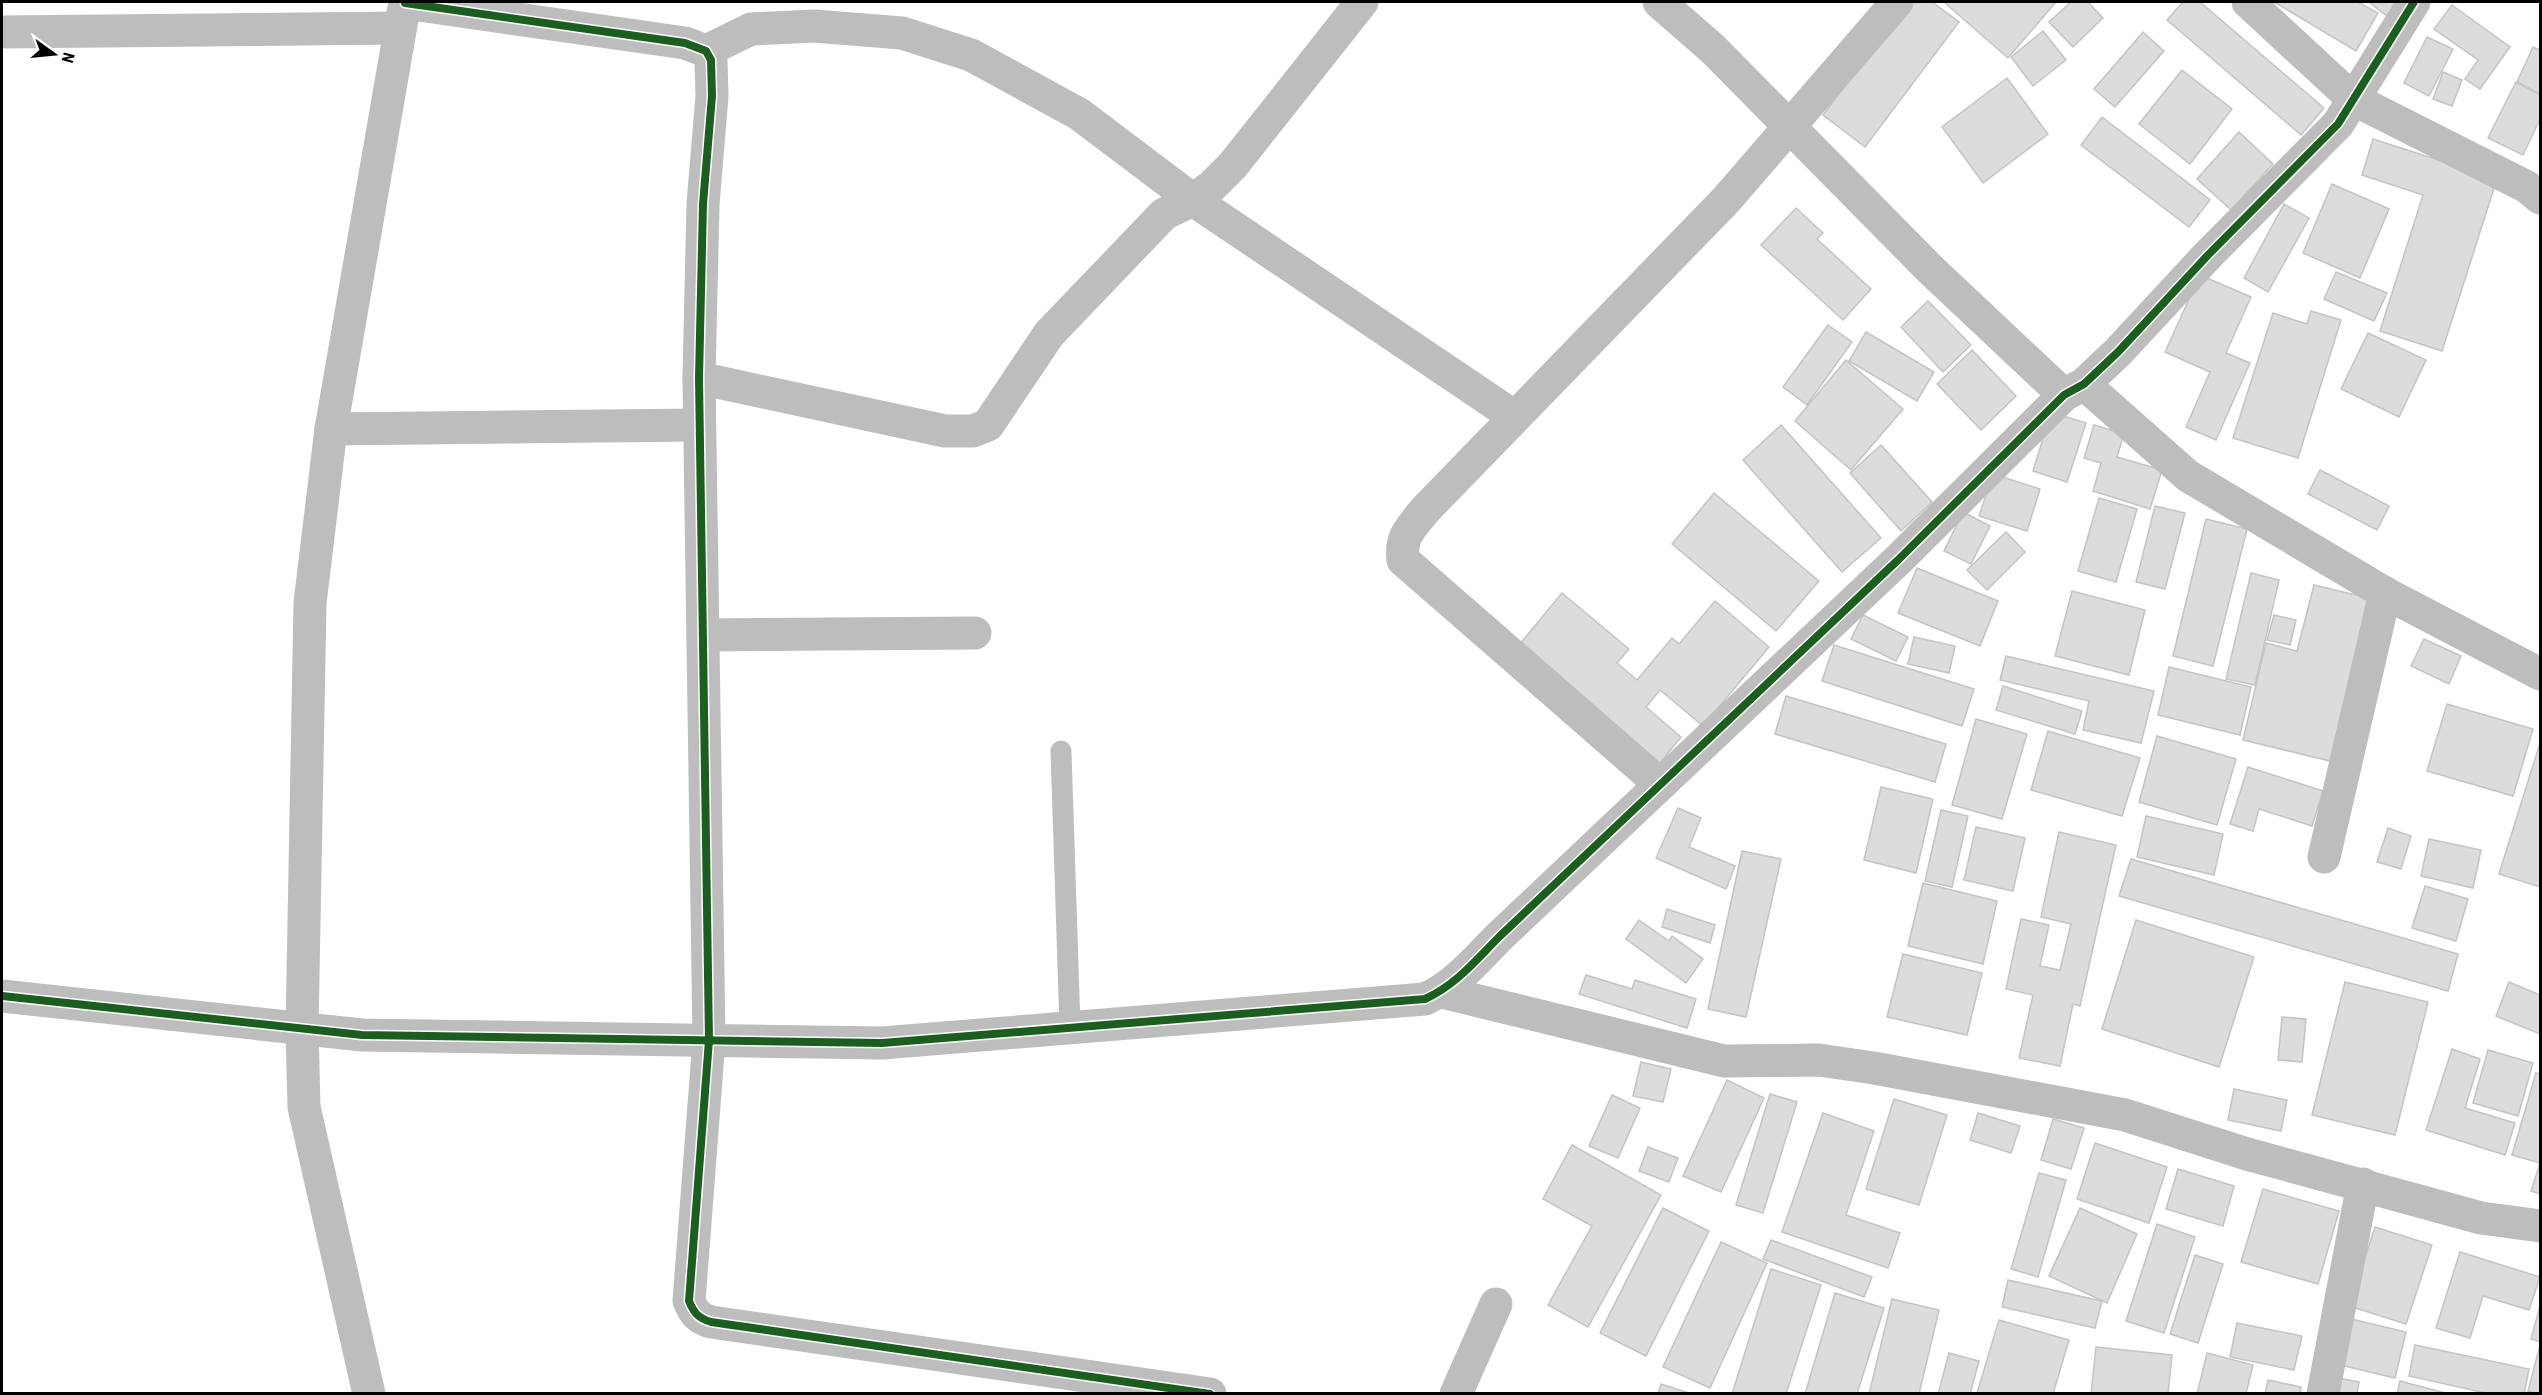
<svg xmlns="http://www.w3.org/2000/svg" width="2542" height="1395" viewBox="0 0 2542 1395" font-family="'Roboto Condensed',sans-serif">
  <rect width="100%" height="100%" fill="#fff"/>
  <g fill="#dcdcdc" stroke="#c4c4c4" stroke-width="1.5">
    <path d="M1908 2H1932L1959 22 1865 147 1823 115Z"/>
    <path d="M1944 2H2056L2008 58Z"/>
    <path d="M2071 2H2088L2103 18 2073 47 2049 22Z"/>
    <path d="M2183 2H2200L2324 108 2301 135 2167 20Z"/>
    <path d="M2274 2H2358L2378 13 2356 51Z"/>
    <path d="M2369 2H2400L2388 17Z"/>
    <path d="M2452 5 2510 47 2480 89 2465 79 2478 60 2434 29Z"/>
    <path d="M2043 31 2066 60 2033 86 2011 57Z"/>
    <path d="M2143 32 2164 51 2115 107 2094 89Z"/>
    <path d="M2427 37 2453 49 2429 96 2404 83Z"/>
    <path d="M2533 47 2540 50V94L2517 82Z"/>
    <path d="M2182 70 2232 109 2190 164 2139 124Z"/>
    <path d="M2443 72 2462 80 2452 106 2433 99Z"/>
    <path d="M2007 78 2048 134 1983 183 1942 127Z"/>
    <path d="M2516 82 2540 95V119L2523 155 2488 138Z"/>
    <path d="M2102 117 2210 200 2189 227 2081 145Z"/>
    <path d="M2239 132 2273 164 2231 210 2197 179Z"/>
    <path d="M2373 139 2497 179 2442 351 2380 331 2423 195 2362 175Z"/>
    <path d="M2332 184 2389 209 2360 278 2303 253Z"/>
    <path d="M2284 204 2309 218 2268 292 2244 278Z"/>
    <path d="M1796 208 1823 233 1817 239 1871 289 1843 320 1761 245Z"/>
    <path d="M2336 272 2387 293 2374 321 2324 299Z"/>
    <path d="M2200 275 2251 297 2226 353 2250 363 2216 440 2186 427 2210 372 2165 352Z"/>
    <path d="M1928 301 1971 345 1943 372 1901 327Z"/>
    <path d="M2311 311 2341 320 2298 458 2233 438 2273 313 2307 324Z"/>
    <path d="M1828 325 1852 342 1807 405 1783 387Z"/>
    <path d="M1866 332 1934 372 1917 401 1849 361Z"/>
    <path d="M2368 333 2426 360 2399 417 2341 389Z"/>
    <path d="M1972 350 2016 396 1981 430 1937 384Z"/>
    <path d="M1846 360 1903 409 1851 470 1795 421Z"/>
    <path d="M2051 412 2086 423 2067 482 2033 471Z"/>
    <path d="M1781 425 1881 538 1842 572 1743 460Z"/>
    <path d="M2094 425 2124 434 2117 457 2162 470 2150 509 2093 491 2101 463 2084 458Z"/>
    <path d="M1881 445 1932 502 1901 531 1850 473Z"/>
    <path d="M2320 470 2389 506 2377 530 2308 494Z"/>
    <path d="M1993 474 2040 489 2027 531 1979 516Z"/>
    <path d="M1714 493 1819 581 1776 631 1672 544Z"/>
    <path d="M2099 498 2137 509 2116 582 2078 571Z"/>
    <path d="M2155 506 2185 513 2165 589 2136 582Z"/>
    <path d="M1963 512 1990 526 1971 564 1944 551Z"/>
    <path d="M2206 519 2247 529 2213 666 2173 656Z"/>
    <path d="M2006 532 2025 552 1987 590 1967 570Z"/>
    <path d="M1917 568 1998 601 1980 646 1898 613Z"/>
    <path d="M2251 573 2279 580 2255 685 2226 679Z"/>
    <path d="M2314 585 2369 598 2330 761 2243 740 2266 643 2297 651Z"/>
    <path d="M2072 591 2145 610 2129 675 2055 656Z"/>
    <path d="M1562 593 1629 649 1617 663 1637 680 1672 638 1679 644 1715 601 1769 647 1703 726 1660 690 1646 707 1681 737 1659 764 1519 645Z"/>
    <path d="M1863 615 1908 637 1896 661 1851 639Z"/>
    <path d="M2274 615 2296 620 2290 645 2267 640Z"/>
    <path d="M1914 637 1955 646 1949 673 1908 664Z"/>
    <path d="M2424 639 2461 656 2449 684 2411 666Z"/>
    <path d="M1834 645 1974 689 1962 726 1822 681Z"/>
    <path d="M2006 656 2154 691 2141 743 2083 730 2089 701 2000 680Z"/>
    <path d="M2169 667 2251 687 2240 735 2158 715Z"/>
    <path d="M2003 686 2082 711 2075 734 1996 710Z"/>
    <path d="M1786 696 1946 744 1935 782 1775 734Z"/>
    <path d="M2447 704 2533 729 2513 796 2427 771Z"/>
    <path d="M1976 719 2027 734 2002 819 1952 805Z"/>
    <path d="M2048 731 2140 758 2122 816 2031 790Z"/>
    <path d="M2157 736 2236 759 2217 825 2139 802Z"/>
    <path d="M2540 743V887L2499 874Z"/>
    <path d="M2248 767 2323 791 2312 826 2259 809 2253 831 2230 824Z"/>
    <path d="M1881 787 1933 799 1916 873 1864 860Z"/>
    <path d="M1678 808 1701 818 1689 847 1735 866 1726 889 1656 858Z"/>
    <path d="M1941 810 1968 816 1952 887 1925 881Z"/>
    <path d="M2146 816 2223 834 2214 875 2137 857Z"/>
    <path d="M1976 827 2025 838 2013 891 1964 880Z"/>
    <path d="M2388 828 2411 836 2401 869 2377 862Z"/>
    <path d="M2059 832 2116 845 2080 1006 2073 1004 2060 1066 2019 1058 2033 995 2006 989 2021 919 2049 925 2040 966 2060 970 2071 924 2041 917Z"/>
    <path d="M2429 839 2481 850 2473 888 2421 876Z"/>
    <path d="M1742 851 1781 859 1746 1017 1708 1009Z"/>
    <path d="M2131 859 2458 954 2448 991 2119 896Z"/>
    <path d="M1923 883 1997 901 1983 964 1908 946Z"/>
    <path d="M2425 886 2468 899 2456 941 2412 928Z"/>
    <path d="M1667 909 1715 925 1710 943 1662 927Z"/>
    <path d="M1639 920 1669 941 1672 936 1703 959 1686 983 1626 939Z"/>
    <path d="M2136 920 2254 957 2219 1067 2102 1029Z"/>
    <path d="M1903 954 1982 973 1967 1035 1887 1017Z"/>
    <path d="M1586 975 1632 989 1635 980 1696 999 1687 1028 1579 994Z"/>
    <path d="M2345 982 2428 1002 2395 1135 2312 1115Z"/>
    <path d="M2509 982 2540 995V1034L2496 1016Z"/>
    <path d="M2282 1017 2306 1019 2302 1062 2278 1060Z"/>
    <path d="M2452 1049 2480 1059 2465 1108 2515 1123 2505 1155 2426 1130Z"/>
    <path d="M2488 1050 2533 1063 2518 1116 2473 1103Z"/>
    <path d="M1641 1062 1671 1069 1663 1102 1633 1096Z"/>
    <path d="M2536 1073 2540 1074V1194L2531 1191 2540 1163 2512 1155Z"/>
    <path d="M1727 1080 1764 1098 1721 1192 1683 1176Z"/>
    <path d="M2234 1089 2287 1100 2281 1131 2228 1120Z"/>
    <path d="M1770 1094 1797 1102 1763 1213 1736 1205Z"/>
    <path d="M1612 1095 1640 1108 1618 1158 1589 1146Z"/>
    <path d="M1894 1099 1947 1115 1919 1205 1866 1189Z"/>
    <path d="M1823 1113 1874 1131 1846 1215 1900 1233 1888 1268 1782 1232Z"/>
    <path d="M1978 1113 2020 1126 2011 1153 1970 1140Z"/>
    <path d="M2053 1119 2084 1128 2071 1169 2041 1160Z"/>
    <path d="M2095 1143 2167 1167 2149 1223 2077 1199Z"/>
    <path d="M1572 1145 1661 1195 1588 1327 1548 1305 1592 1226 1543 1199Z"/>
    <path d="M1648 1147 1678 1158 1669 1182 1639 1171Z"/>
    <path d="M2178 1169 2234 1186 2223 1226 2166 1209Z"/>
    <path d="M2039 1173 2066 1180 2038 1277 2011 1269Z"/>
    <path d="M2263 1189 2339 1211 2318 1284 2241 1262Z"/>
    <path d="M1663 1208 1709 1231 1646 1356 1600 1333Z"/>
    <path d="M2080 1208 2137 1234 2107 1303 2049 1276Z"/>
    <path d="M2157 1224 2195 1237 2164 1333 2126 1321Z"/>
    <path d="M2375 1227 2432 1245 2406 1324 2349 1306Z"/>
    <path d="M1771 1240 1872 1277 1864 1297 1763 1259Z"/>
    <path d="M1721 1242 1767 1263 1710 1388 1663 1367Z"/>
    <path d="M2460 1252 2540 1277 2529 1310 2483 1296 2470 1338 2436 1328Z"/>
    <path d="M2195 1255 2223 1264 2198 1343 2170 1334Z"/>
    <path d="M1771 1269 1821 1285 1786 1394H1732Z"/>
    <path d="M2008 1280 2102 1301 2095 1328 2002 1307Z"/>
    <path d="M1835 1293 1884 1308 1857 1394H1805Z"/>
    <path d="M1892 1299 1939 1310 1919 1394H1869Z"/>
    <path d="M2540 1306V1342L2531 1339Z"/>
    <path d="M2347 1318 2406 1332 2395 1378 2336 1364Z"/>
    <path d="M1999 1320 2069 1340 2053 1394 1977 1393Z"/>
    <path d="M2237 1323 2302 1336 2294 1370 2230 1357Z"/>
    <path d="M2415 1345 2529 1369 2524 1394H2490L2409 1376Z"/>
    <path d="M2540 1345V1394H2538L2528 1391Z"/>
    <path d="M2096 1347 2172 1355 2168 1394H2091Z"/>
    <path d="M1949 1353 1979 1361 1970 1394H1938Z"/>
    <path d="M2207 1353 2253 1365 2246 1394H2197Z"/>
    <path d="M2333 1377 2359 1382 2357 1394H2329Z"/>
    <path d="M2268 1380 2301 1387 2300 1394H2265Z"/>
    <path d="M2400 1381 2449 1394H2397Z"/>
    <path d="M1661 1384 1692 1394H1658Z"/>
  </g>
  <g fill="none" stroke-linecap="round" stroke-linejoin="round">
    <path stroke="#bdbdbd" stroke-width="21" d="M1061 751 1070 1027"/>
    <g stroke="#bdbdbd" stroke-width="33">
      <path d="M1659 2 1713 49 1930 269 2064 395"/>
      <path d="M2248 2 2353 99 2527 187 2540 198"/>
      <path d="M405 3 685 43 706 51 711 60 712 96 703 204 699 378 709 1040 689 1301C694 1313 698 1318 711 1322L1210 1394"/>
      <path d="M2 32 400 28"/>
      <path d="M706 51 751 29 814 26 902 33 971 55 1079 114 1193 200 1515 417"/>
      <path d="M699 378 945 431H973L988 425 1049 334 1164 214 1193 200 1211 187 1233 165 1362 2"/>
      <path d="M2084 384 2188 476 2385 593 2540 674"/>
      <path d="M331 429 699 425"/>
      <path d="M703 635 975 633"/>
      <path d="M1660 784 1403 560C1400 536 1411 528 1425 510L1726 200 1897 2"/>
      <path d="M2324 857 2385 593"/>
      <path d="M1442 992 1724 1061 1819 1060 1874 1068 2125 1115 2247 1154 2481 1218 2540 1226"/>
      <path d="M2 996 362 1035 882 1043 1425 999C1456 985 1476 960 1500 936L1898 560 2064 395 2084 384 2118 352 2208 255 2338 124 2414 2"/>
      <path d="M369 1394 304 1107 302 1029 310 603 331 429 405 2"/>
      <path d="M1456 1394 1496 1304"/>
      <path d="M2323 1394 2363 1184"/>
    </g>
    <defs>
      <g id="cycleway">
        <path d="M405 3 685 43 706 51 711 60 712 96 703 204 699 378 709 1040 689 1301C694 1313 698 1318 711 1322L1210 1394"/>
        <path d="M2 996 362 1035 882 1043 1425 999C1456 985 1476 960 1500 936L1898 560 2064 395 2084 384 2118 352 2208 255 2338 124 2414 2"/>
      </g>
    </defs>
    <use href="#cycleway" stroke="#fff" stroke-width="11"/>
    <use href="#cycleway" stroke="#1b5e20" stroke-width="8"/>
  </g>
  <rect width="2542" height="1395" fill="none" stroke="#000000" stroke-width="6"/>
  <g transform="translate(54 54) rotate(105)" stroke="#ffffff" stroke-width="4.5" paint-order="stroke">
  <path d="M0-4.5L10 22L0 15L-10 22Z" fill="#000000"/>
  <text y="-9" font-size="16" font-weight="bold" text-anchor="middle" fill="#000000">N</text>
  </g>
</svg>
